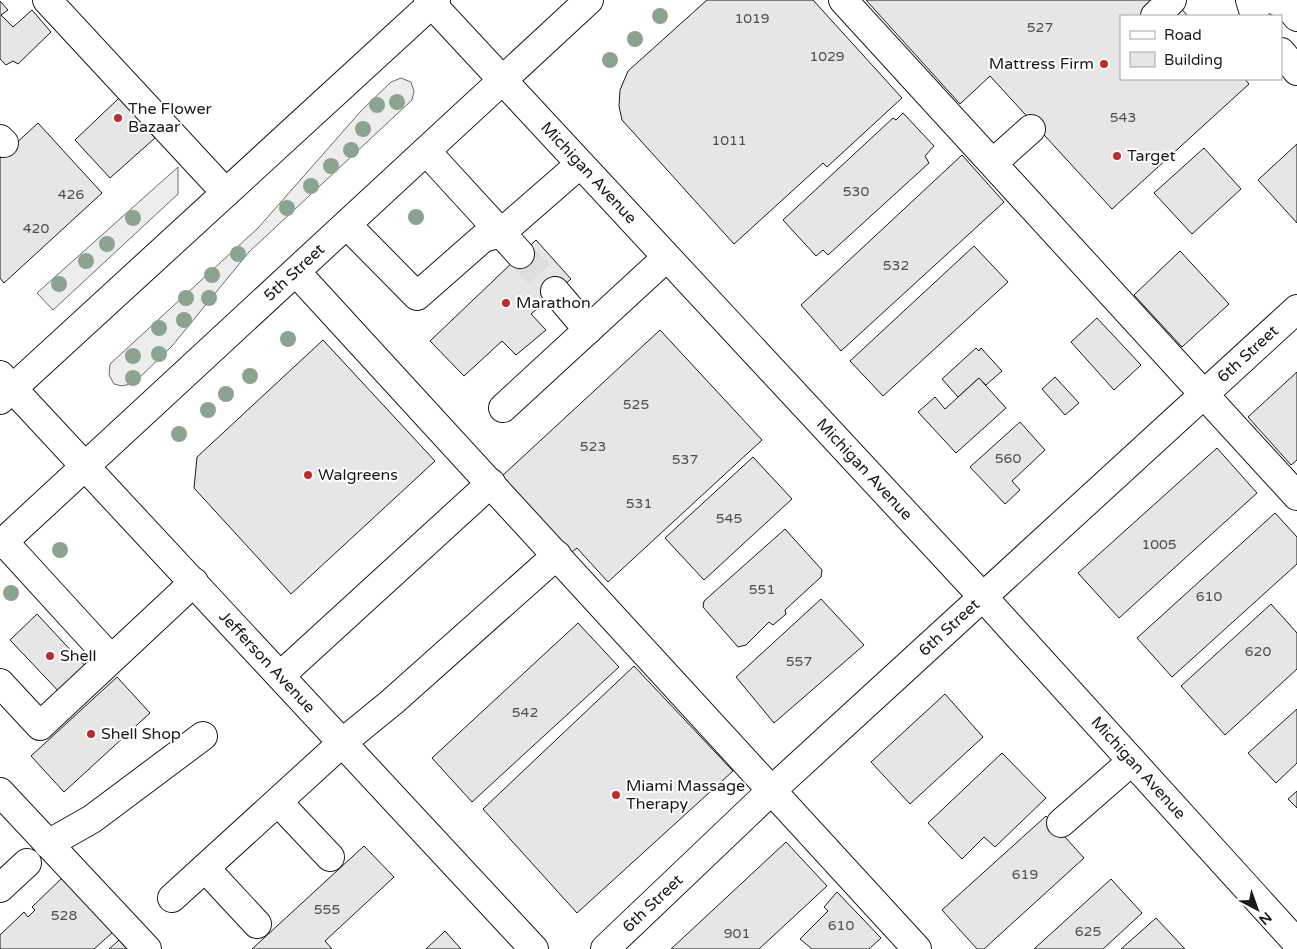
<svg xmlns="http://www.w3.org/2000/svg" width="1297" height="949" viewBox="0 0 1297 949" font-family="'Varela Round',sans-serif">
  <rect width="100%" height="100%" fill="#fff"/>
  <g fill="#ededed" stroke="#6a6a6a">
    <path d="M401 78 411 82 414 91 412 100 249 252 172 346 134 383 122 386 114 384 109 375 110 364 258 228 361 111 391 82Z"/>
    <path d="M178 167V194L53 310 37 293Z"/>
  </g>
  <g fill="#e6e6e6" stroke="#1a1a1a">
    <path d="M707 0H813L902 98 827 167 823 163 734 244 622 120 619 106 620 90 628 71Z"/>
    <path d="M866 0H1173L1188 16H1121V79H1245L1249 84 1112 209 990 76 960 104Z"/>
    <path d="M0 1 8 10 1 15 13 27 32 10 51 32 18 64 13 61 6 65 0 59Z"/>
    <path d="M119 98 155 138 110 178 75 140Z"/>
    <path d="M903 113 934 146 925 156 929 163 828 255 823 250 816 256 783 220 893 118 896 120Z"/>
    <path d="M38 123 102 193 4 283 0 278V158Z"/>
    <path d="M1297 144V223L1258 180Z"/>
    <path d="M1204 148 1241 189 1192 234 1154 193Z"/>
    <path d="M962 155 1004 202 841 351 801 305Z"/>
    <path d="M536 240 571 279 531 314 546 330 516 355 502 341 464 376 430 341Z"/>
    <path d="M974 246 1008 282 883 396 850 361Z"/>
    <path d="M1180 251 1229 304 1182 347 1134 295Z"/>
    <path d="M1097 318 1141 365 1114 390 1071 342Z"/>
    <path d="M660 330 762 440 608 582 577 548 572 552 502 476Z"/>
    <path d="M323 340 435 461 291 594 194 488 197 457Z"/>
    <path d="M976 348 979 351 981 348 1002 371 986 385 979 378 958 397 942 379Z"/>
    <path d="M1297 372V460L1291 465 1248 417Z"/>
    <path d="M1055 377 1079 403 1065 415 1042 389Z"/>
    <path d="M979 378 1006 408 956 453 918 412 935 397 945 409Z"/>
    <path d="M1020 422 1045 450 1012 481 1020 490 1005 504 970 467Z"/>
    <path d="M1217 448 1257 493 1119 618 1078 573Z"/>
    <path d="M753 457 792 499 704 580 665 538Z"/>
    <path d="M1275 513 1297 537V564L1172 677 1137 638Z"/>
    <path d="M785 529 822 570 821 577 785 610 786 614 773 625 769 622 746 645 738 647 703 607 704 601Z"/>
    <path d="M821 599 864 645 774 723 736 677Z"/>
    <path d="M1271 604 1297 633V669L1225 735 1181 686Z"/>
    <path d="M37 614 90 671 63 696 10 640Z"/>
    <path d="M578 623 619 667 472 802 432 758Z"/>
    <path d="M634 666 733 771 577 913 483 809Z"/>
    <path d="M117 677 150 713 64 792 31 756Z"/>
    <path d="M945 694 983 737 910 804 871 762Z"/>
    <path d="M1297 709V763L1276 783 1248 753Z"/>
    <path d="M1002 753 1046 798 995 847 984 837 962 859 928 823Z"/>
    <path d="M1297 791V808L1288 799Z"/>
    <path d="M1046 816 1084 858 984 949H977L942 910Z"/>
    <path d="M786 842 827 886 759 949H671Z"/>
    <path d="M364 846 394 877 325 941 332 949H252Z"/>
    <path d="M63 877 113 932 94 949H0V935L24 912 28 917 35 910 32 907Z"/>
    <path d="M1111 879 1142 913 1103 949H1034Z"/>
    <path d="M837 892 881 938 869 949H812L800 939 828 911 824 907Z"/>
    <path d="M1156 918 1185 949H1121Z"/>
    <path d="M445 931 461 949H426Z"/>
    <path d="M119 940 127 949H109Z"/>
  </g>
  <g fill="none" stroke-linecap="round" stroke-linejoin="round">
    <path stroke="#ddd" stroke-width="28" stroke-dasharray="28 14" stroke-linecap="butt" d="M520 254 555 291"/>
    <defs>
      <g id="minor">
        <path d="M47 0 226 193"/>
        <path id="s1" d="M428 0 983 597 1297 943"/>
        <path d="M843 0 1297 496"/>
        <path d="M1250 0 1255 16"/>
        <path d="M1274 0 1289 7 1297 17"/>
        <path d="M1155 16 1172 0"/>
        <path d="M1281 52 1297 71"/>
        <path d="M0 139 4 143"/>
        <path d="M993 163 1031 129"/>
        <path d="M347 225 417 296 483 238 501 233 426 151"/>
        <path d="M520 254 501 233 579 165"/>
        <path d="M296 272 917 949"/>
        <path d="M555 291 588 330"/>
        <path id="s2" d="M0 375 534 949"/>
        <path d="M503 408 666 258"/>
        <path d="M4 542 111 659"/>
        <path d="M281 675 491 483"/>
        <path d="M0 683 40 726 194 582"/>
        <path d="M0 792 147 949"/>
        <path d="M278 802 330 857"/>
        <path d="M1061 823 1132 761"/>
        <path d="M48 844 92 819 203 736"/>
        <path d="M205 868 257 924"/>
        <path d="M0 888 27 863"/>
        <path d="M172 898 343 742 392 702 557 555"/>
        <path id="s3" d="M605 949 772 790 1297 309"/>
      </g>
      <g id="major">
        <path d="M0 400 436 0"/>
        <path id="s4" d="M0 545 589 0"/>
      </g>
    </defs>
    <use href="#minor" stroke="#1a1a1a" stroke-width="30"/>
    <use href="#major" stroke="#1a1a1a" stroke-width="30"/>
    <use href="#minor" stroke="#fff" stroke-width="28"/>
    <use href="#major" stroke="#fff" stroke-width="28"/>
  </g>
  <g fill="#8aa48f">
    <circle cx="660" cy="16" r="8"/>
    <circle cx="635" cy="39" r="8"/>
    <circle cx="610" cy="60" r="8"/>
    <circle cx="397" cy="102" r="8"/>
    <circle cx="377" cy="105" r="8"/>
    <circle cx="363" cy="129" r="8"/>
    <circle cx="351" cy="150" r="8"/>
    <circle cx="331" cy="166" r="8"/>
    <circle cx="311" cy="186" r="8"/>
    <circle cx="287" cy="208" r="8"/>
    <circle cx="416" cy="217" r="8"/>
    <circle cx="133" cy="218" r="8"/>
    <circle cx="107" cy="244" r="8"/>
    <circle cx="238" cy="254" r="8"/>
    <circle cx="86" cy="261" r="8"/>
    <circle cx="212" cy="275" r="8"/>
    <circle cx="59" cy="284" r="8"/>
    <circle cx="186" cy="298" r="8"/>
    <circle cx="209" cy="298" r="8"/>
    <circle cx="184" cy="320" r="8"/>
    <circle cx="159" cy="328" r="8"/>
    <circle cx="288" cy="339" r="8"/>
    <circle cx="159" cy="354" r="8"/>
    <circle cx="133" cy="356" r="8"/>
    <circle cx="250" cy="376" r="8"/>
    <circle cx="133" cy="378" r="8"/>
    <circle cx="226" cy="394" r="8"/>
    <circle cx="208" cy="410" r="8"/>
    <circle cx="179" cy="434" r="8"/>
    <circle cx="60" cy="550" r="8"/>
    <circle cx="11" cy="593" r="8"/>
  </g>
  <g fill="#c62828" stroke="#fff" stroke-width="2">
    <circle cx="1104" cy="64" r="5"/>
    <circle cx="118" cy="118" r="5"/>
    <circle cx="1117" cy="156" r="5"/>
    <circle cx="506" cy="303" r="5"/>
    <circle cx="308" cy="475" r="5"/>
    <circle cx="50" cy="656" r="5"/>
    <circle cx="91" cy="734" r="5"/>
    <circle cx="616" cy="795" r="5"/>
  </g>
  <g text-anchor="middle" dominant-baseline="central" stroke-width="4" stroke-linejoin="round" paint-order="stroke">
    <g font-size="14" fill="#4d4d4d">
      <text x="752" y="18">1019</text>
      <text x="1040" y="27">527</text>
      <text x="827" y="56">1029</text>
      <text x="1123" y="117">543</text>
      <text x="729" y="140">1011</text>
      <text x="856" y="191">530</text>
      <text x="71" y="194">426</text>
      <text x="36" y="228">420</text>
      <text x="896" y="265">532</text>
      <text x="636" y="404">525</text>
      <text x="593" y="446">523</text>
      <text x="1008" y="458">560</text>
      <text x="685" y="459">537</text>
      <text x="639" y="503">531</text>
      <text x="729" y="518">545</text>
      <text x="1159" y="544">1005</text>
      <text x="762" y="589">551</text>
      <text x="1209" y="596">610</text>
      <text x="1258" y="651">620</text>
      <text x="799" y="661">557</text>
      <text x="525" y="712">542</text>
      <text x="1025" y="874">619</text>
      <text x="327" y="909">555</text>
      <text x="64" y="915">528</text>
      <text x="841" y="925">610</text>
      <text x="1088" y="931">625</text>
      <text x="737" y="933">901</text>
    </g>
    <g font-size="16" fill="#1a1a1a" stroke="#fff" text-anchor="start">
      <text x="1094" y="64" text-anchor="end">Mattress Firm</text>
      <text x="128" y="109">The Flower<tspan x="128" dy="18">Bazaar</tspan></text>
      <text x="1127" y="156">Target</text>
      <text x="516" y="303">Marathon</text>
      <text x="318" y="475">Walgreens</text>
      <text x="60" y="656">Shell</text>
      <text x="101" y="734">Shell Shop</text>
      <text x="626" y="786">Miami Massage<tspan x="626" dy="18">Therapy</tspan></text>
    </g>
    <g font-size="16" fill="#1a1a1a" stroke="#fff">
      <text stroke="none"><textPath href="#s1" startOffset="236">Michigan Avenue</textPath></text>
      <text stroke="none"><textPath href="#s4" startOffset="401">5th Street</textPath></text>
      <text stroke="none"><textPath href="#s3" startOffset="876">6th Street</textPath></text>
      <text stroke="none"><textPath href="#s1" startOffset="641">Michigan Avenue</textPath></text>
      <text stroke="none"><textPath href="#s3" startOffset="471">6th Street</textPath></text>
      <text stroke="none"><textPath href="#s2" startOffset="392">Jefferson Avenue</textPath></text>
      <text stroke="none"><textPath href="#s1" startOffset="1046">Michigan Avenue</textPath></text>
      <text stroke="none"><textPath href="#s3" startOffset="66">6th Street</textPath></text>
    </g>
  </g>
  <rect x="1120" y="15" width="162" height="65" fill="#ffffff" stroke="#a3a3a3"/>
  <rect x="1130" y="31" width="25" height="8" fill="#ffffff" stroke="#a3a3a3"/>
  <text x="1164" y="40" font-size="15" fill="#1a1a1a">Road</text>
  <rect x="1130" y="52" width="25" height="15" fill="#e6e6e6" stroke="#a3a3a3"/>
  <text x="1164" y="65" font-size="15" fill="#1a1a1a">Building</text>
  <g transform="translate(1257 909) rotate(139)" stroke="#ffffff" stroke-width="4" paint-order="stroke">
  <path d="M0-4L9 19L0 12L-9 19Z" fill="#1a1a1a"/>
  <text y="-8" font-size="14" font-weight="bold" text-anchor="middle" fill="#1a1a1a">N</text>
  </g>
</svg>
